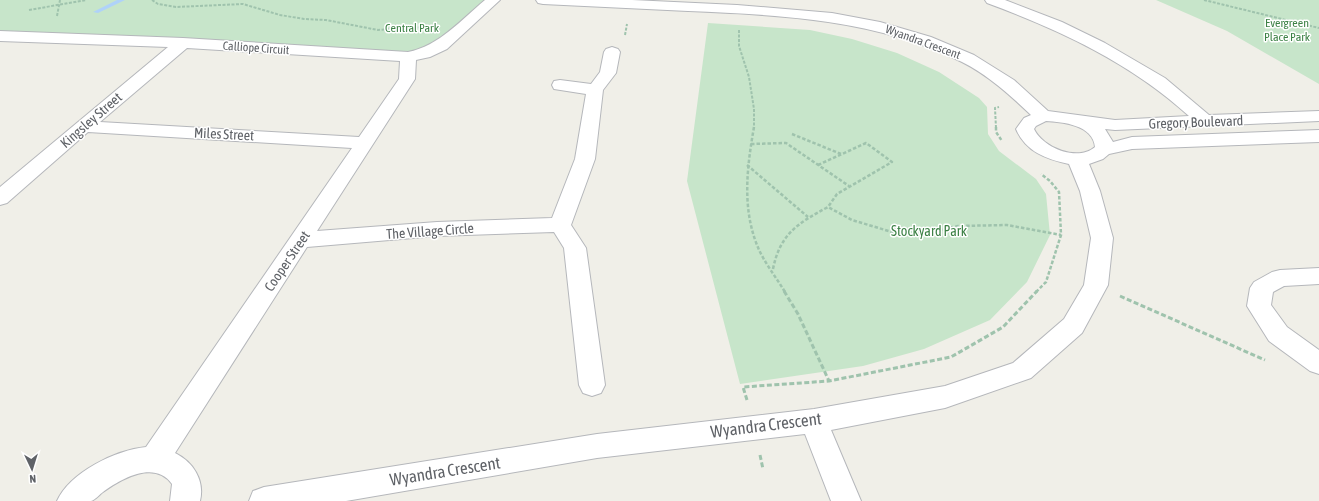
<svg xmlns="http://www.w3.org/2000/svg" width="1319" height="501" viewBox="0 0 1319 501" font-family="'Asap Condensed',sans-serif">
  <rect width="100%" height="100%" fill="#f0efe8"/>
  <g fill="#c7e5ca">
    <path d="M0 0H493L424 54 0 37Z"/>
    <path d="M1156 0H1319V84L1227 31Z"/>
    <path d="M708 23 810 30 852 39 897 53 939 72 979 98 987 107 988 134 999 151 1036 179 1046 194 1050 235 1027 282 990 320 924 349 863 366 740 384 687 181Z"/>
  </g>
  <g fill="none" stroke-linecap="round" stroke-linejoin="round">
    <path fill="#afd2f9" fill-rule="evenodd" d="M117 0H125L98 13 93 12Z"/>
    <defs>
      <g id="minor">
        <path d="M485 0H500L447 49 430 57 416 60 415 79 317 231 437 222 552 218 575 159 586 94 554 89 552 85 554 81 560 80 591 84 600 72 604 52 606 49 612 47 618 49 620 52 616 73 603 90 595 159 571 225 586 248 605 385 601 393 592 396 583 393 579 385 564 248 554 232 437 236 307 247 175 453C193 462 205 480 200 501H170L172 484C155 460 122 478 103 492 100 494 95 500 91 501 81 501 68 501 57 501 70 472 116 450 146 447L352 148 88 132 7 203 0 205V187L168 47 0 41V31L183 38 408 52C439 46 461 20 485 0ZM187 48 400 61 399 79 359 137 100 122Z"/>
        <path d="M536 0H632L737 5 832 13 880 22 931 37 974 55 1014 80 1048 111 1115 120 1189 116C1131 63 1060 30 987 3L985 0H1005L1062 22 1105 43 1165 78 1209 115 1319 111V121L1115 130 1105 129 1113 142 1132 137 1319 130V142L1132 149 1109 154 1103 159 1089 164 1100 191 1113 238 1108 285 1082 333 1031 378 945 408 831 430 861 501H831L805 434 597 458 346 501H249L253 491 264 487 597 434 814 409 945 386 1013 363 1064 319 1084 285 1091 238 1080 191 1069 164C1046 159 1026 152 1016 129L1024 118 1031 115C1010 95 988 75 962 62 877 19 781 15 688 11 640 9 591 6 543 4L538 3ZM1046 121C1063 122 1093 125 1095 147 1078 162 1043 148 1034 129L1036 126Z"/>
        <path d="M1319 268V284L1284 286 1273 292 1271 305 1287 327 1319 350V374L1310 371 1269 341 1247 306 1250 288 1254 282 1272 272 1280 270Z"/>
      </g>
    </defs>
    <use href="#minor" stroke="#b5b7bb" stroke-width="2"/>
    <g stroke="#9fc3ad" stroke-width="2" stroke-dasharray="3 1.5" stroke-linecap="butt">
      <path d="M152 0 158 4 176 7 243 4 280 15 304 19 326 20 378 30 426 27"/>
      <path d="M1204 0 1319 28"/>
      <path d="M29 10 86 0"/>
      <path d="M57 16 60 0"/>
      <path d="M739 30V46L749 77 754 109V128"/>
      <path d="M625 35 627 24"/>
      <path d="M996 128 995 108 999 107"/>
    </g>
    <g stroke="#9fc3ad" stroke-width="2.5" stroke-dasharray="3.5 2" stroke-linecap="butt">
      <path d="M754 127C747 167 742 207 757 245 763 261 776 277 785 292"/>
      <path d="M996 127V132L1002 141"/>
      <path d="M792 134 841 154"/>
      <path d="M751 144 786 143 849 186"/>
      <path d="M747 165 808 217"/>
      <path d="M818 165 866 143 892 162 837 194 828 207"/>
      <path d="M773 269C780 234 798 223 828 207L852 220 892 232 917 235 958 226 1007 225 1061 235"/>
      <path d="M1036 292 1046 282 1061 235 1059 192 1050 181 1041 174"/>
    </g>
    <g stroke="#9fc3ad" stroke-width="3" stroke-dasharray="5 2.5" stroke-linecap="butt">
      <path d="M784 291 798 314 829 381"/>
      <path d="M1120 296 1265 360"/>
      <path d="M747 400 743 387 829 381 951 357 1003 327 1037 291"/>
      <path d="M760 455 763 469"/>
    </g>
    <use href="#minor" fill="#fff" fill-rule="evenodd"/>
  </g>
  <g text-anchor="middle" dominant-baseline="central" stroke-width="3" stroke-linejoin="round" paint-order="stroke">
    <g font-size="12" fill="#3c8145" stroke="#fff">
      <text x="1287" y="23">Evergreen<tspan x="1287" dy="14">Place Park</tspan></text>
      <text x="412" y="28">Central Park</text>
    </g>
    <g font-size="12" fill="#5f6267" stroke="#fff">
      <text transform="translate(923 42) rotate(20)">Wyandra Crescent</text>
      <text transform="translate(256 48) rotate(4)">Calliope Circuit</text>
    </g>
    <g font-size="14" fill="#5f6267" stroke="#fff">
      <text transform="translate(91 120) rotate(-41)">Kingsley Street</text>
      <text transform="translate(1196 122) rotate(-2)">Gregory Boulevard</text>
      <text transform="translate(224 134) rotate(3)">Miles Street</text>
      <text transform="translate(430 231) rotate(-4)">The Village Circle</text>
      <text transform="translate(287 261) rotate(-56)">Cooper Street</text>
    </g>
    <g font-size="14" fill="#3c8145" stroke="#fff">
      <text x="929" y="231">Stockyard Park</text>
    </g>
    <g font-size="17" fill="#5f6267" stroke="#fff">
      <text transform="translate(766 425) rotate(-7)">Wyandra Crescent</text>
      <text transform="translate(445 471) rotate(-9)">Wyandra Crescent</text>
    </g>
  </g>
  <g transform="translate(32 469) rotate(176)" stroke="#ffffff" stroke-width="3" paint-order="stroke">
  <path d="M0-3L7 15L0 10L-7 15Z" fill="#5f6267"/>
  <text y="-6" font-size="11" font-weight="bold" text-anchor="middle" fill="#5f6267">N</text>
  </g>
</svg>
